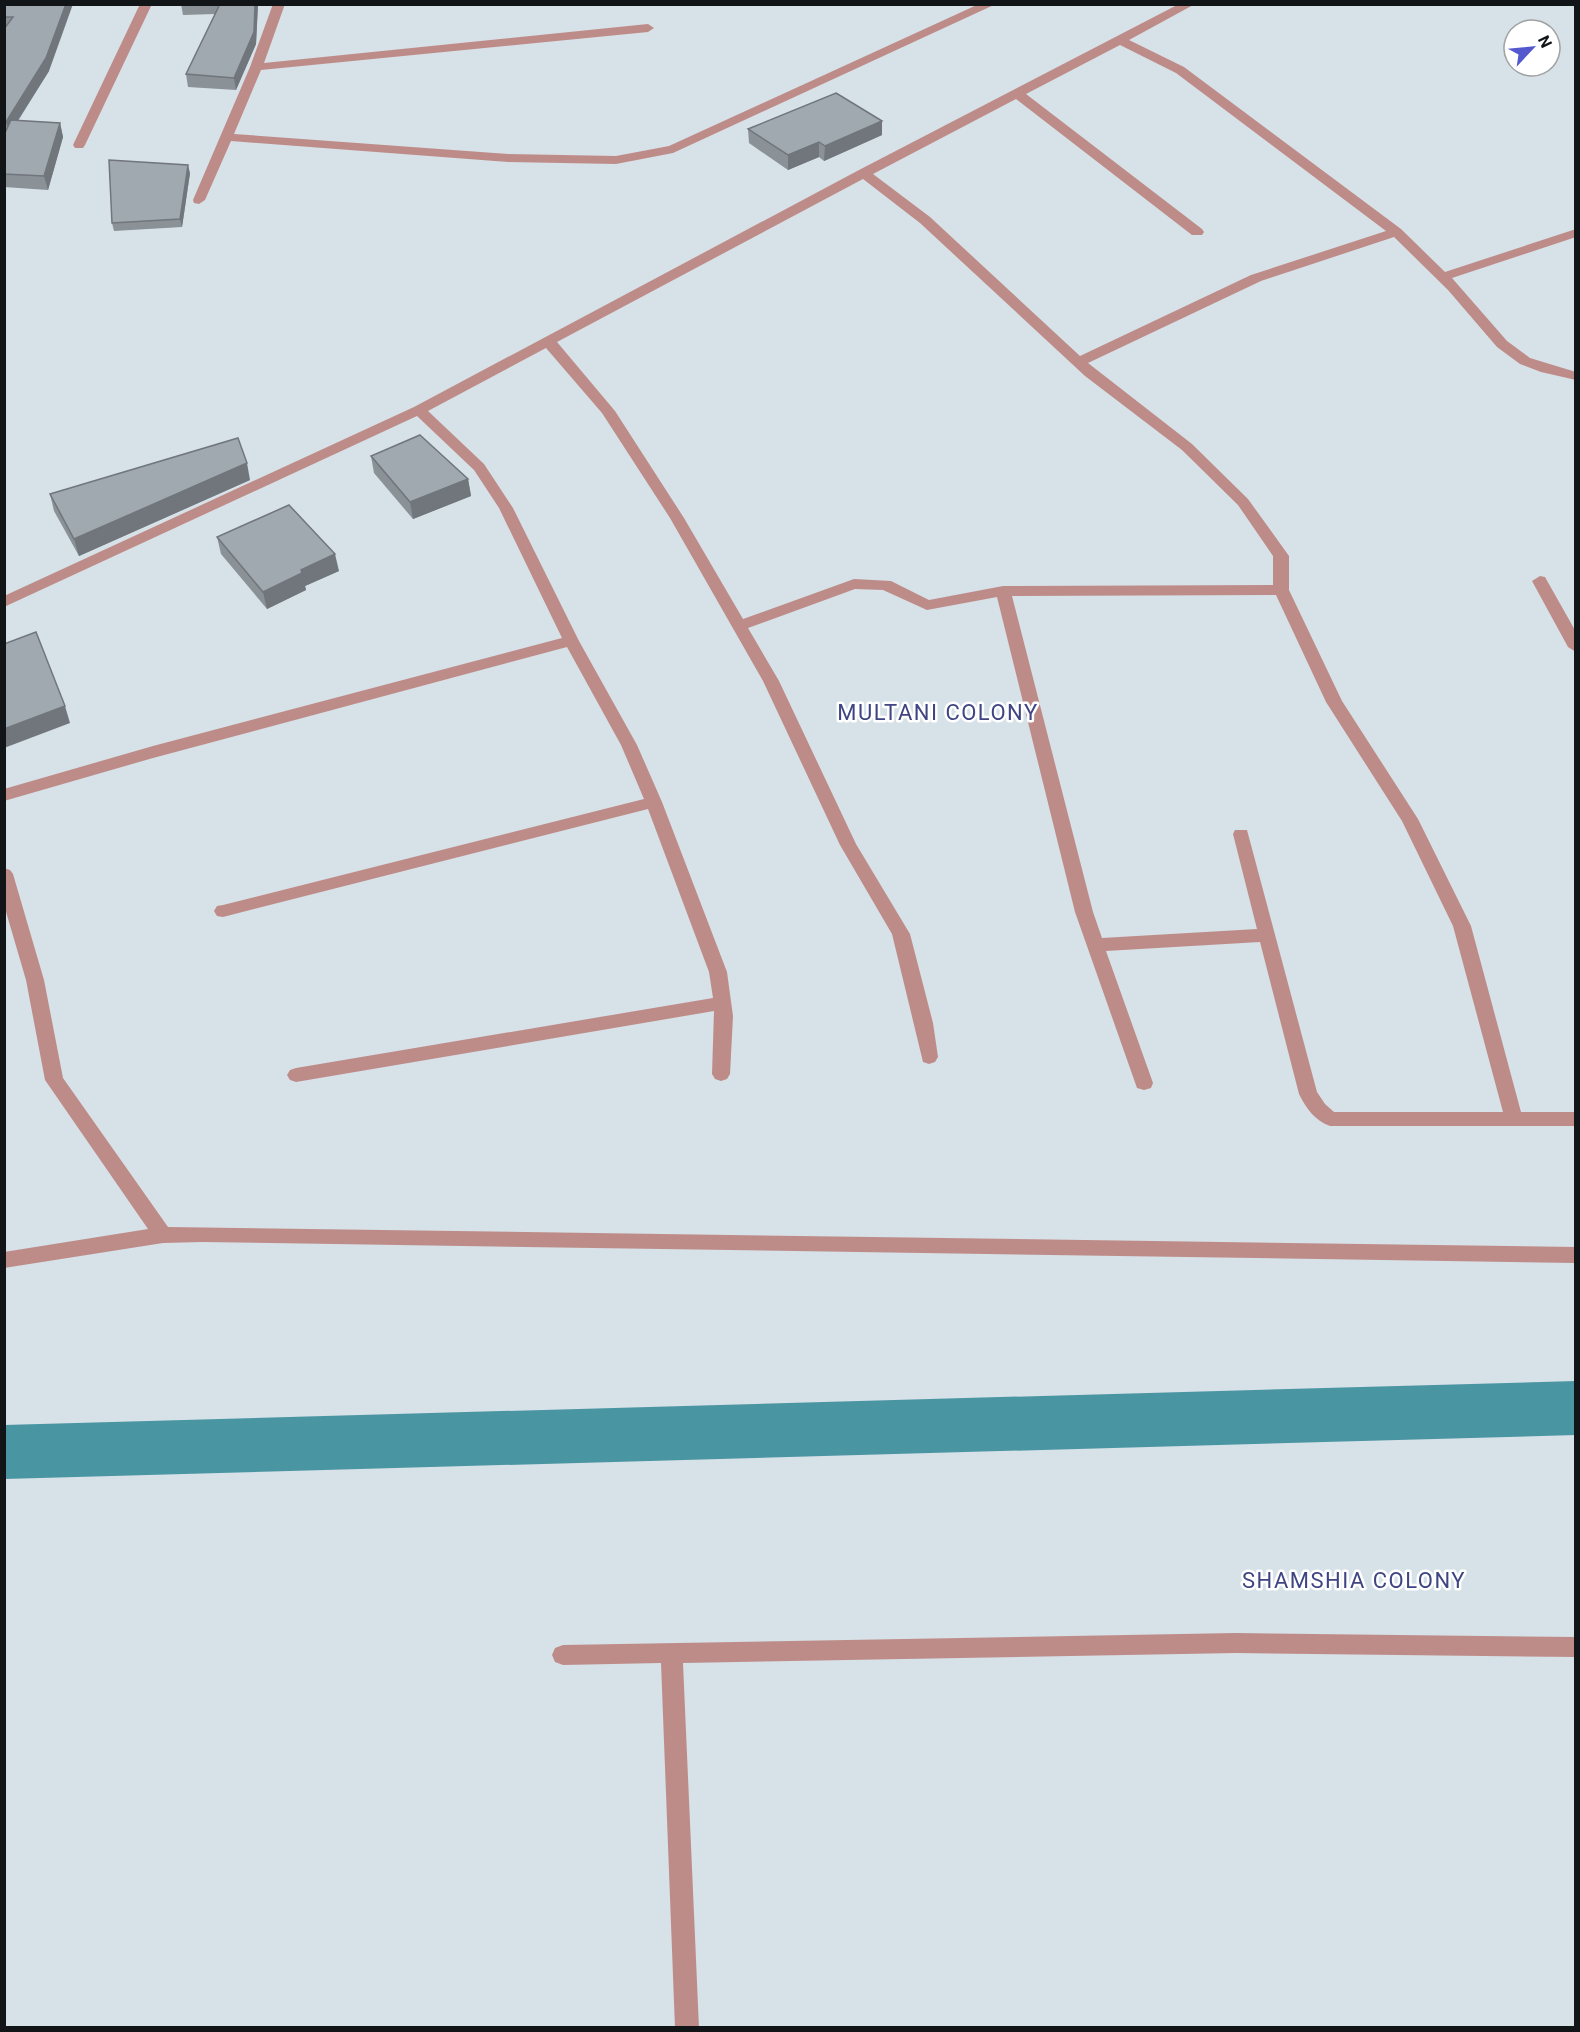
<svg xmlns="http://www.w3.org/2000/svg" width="1580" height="2032" viewBox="0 0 1580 2032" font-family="Roboto,sans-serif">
  <rect width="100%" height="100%" fill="#d7e1e8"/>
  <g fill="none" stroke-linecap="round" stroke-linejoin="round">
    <path fill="#4a95a2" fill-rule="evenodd" d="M1576 1381V1435L4 1479V1425Z"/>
    <g fill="#be8c88" fill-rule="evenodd">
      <path d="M140 4H152L85 145 83 148H75L73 145Z"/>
      <path d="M273 4H285L264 63 648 24 654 28 648 32 261 70 234 134 508 154 616 156 669 146 979 4H996L673 153 616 164 508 162 231 141 205 200 199 204 194 203 193 200 250 67Z"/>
      <path d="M1179 4H1195L1129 40 1184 67 1401 229 1445 272 1576 229V237L1452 278 1507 341 1530 358 1576 372V380L1541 372 1520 364 1497 347 1448 290 1394 237 1261 281 1088 363 1192 444 1248 499 1289 556V590L1342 701 1418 819 1471 926 1521 1112H1576V1126H1330C1315 1121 1306 1108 1299 1094L1260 942 1106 951 1153 1083 1151 1088 1144 1090 1137 1088 1075 912 997 597 927 610 883 590 855 589 748 628 779 681 856 844 910 934 933 1023 938 1057 935 1062 929 1064 923 1062 892 934 840 845 763 681 670 518 602 413 546 348 428 411 484 464 513 508 579 641 637 745 662 802 727 972 733 1016 730 1074 727 1079 721 1081 715 1079 712 1074 714 1011 296 1082 290 1080 287 1075 290 1070 296 1068 713 998 709 972 648 809 223 917 217 916 214 911 217 906 223 905 644 799 621 745 567 647 153 758 4 801V789L153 746 562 638 499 508 474 470 417 416 4 607V596L414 407 859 170ZM1120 45 1176 73 1386 231 1251 275 1080 356 930 217 873 174 1016 99 1192 235H1202L1204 232 1202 229 1026 94ZM863 179 920 223 1085 376 1182 450 1238 505 1273 556V585L1003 586 929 600 891 581 854 579 743 619 684 518 615 411 557 342ZM1276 595 1326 702 1402 821 1453 926 1503 1112H1334L1325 1104 1317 1092 1247 830H1235L1233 834 1257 929 1102 938 1093 912 1012 596Z"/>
      <path d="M1540 576 1545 577 1576 632V652L1568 647 1532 581Z"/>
      <path d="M4 868 10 870 13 874 44 980 63 1078 168 1227 1576 1247V1263L202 1242 163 1243 4 1268V1252L148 1229 45 1080 26 980 4 905Z"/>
      <path d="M1236 1633 1576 1637V1657L1236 1653 683 1663 699 2028H675L661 1663 563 1665 555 1662 552 1655 555 1648 563 1645Z"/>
    </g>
  </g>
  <g fill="#8a9197">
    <path d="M4 4 49 71 18 121 60 123 63 137 48 190 4 187Z"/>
    <path d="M181 4H258L256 44 236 90 188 87 186 74 215 14 183 15Z"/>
    <path d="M882 121V135L824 161 819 157 788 170 749 143 748 129Z"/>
    <path d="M190 173 182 227 114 231 112 223Z"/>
    <path d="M371 456 468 479 471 496 413 519 374 473Z"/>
    <path d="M250 480 79 556 54 511 50 494Z"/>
    <path d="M217 537 339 571 305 586 306 590 267 609 221 554Z"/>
  </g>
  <g fill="#70767b">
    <path d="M66 4H73L49 71 9 134 6 122Z"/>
    <path d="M255 4H258L256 44 236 90 234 78Z"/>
    <path d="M882 121V135L824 161 825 146Z"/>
    <path d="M60 123 63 137 48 190 44 176Z"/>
    <path d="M819 142V157L788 170V155Z"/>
    <path d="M188 165 190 173 182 227 180 219Z"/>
    <path d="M247 463 250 480 79 556 74 539Z"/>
    <path d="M468 479 471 496 413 519 410 502Z"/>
    <path d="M335 554 339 571 305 586 306 590 267 609 263 592 301 570Z"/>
    <path d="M65 706 70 723 4 748V729Z"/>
  </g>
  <g fill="#a0a9b0" stroke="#70767b" stroke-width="1.5">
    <path d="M4 4H66L46 58 6 122 4 121V29L13 17H4Z"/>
    <path d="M220 4H255L254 32 234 78 186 74Z"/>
    <path d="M836 93 882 121 825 146 819 142 788 155 748 129Z"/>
    <path d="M11 120 60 123 44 176 4 174V135Z"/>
    <path d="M109 160 188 165 180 219 112 223Z"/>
    <path d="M420 435 468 479 410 502 371 456Z"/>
    <path d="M238 438 247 463 74 539 50 494Z"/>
    <path d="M289 505 335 554 301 570 302 573 263 592 217 537Z"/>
    <path d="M36 632 65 706 4 729V644Z"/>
  </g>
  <g text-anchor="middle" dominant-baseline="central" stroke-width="5" stroke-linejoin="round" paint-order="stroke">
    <g font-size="22" letter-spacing="1.5" fill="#3f4582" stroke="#fff">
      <text x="938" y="712">MULTANI COLONY</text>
      <text x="1354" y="1580">SHAMSHIA COLONY</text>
    </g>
  </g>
  <rect width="1580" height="2032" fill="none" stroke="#111517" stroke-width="12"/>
  <g transform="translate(1532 48) rotate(64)"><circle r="28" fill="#ffffff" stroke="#a0a1a2" stroke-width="1.5"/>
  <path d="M0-4.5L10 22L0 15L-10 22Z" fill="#5358cf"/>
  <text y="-9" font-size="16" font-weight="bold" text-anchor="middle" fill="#111517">N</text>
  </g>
</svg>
